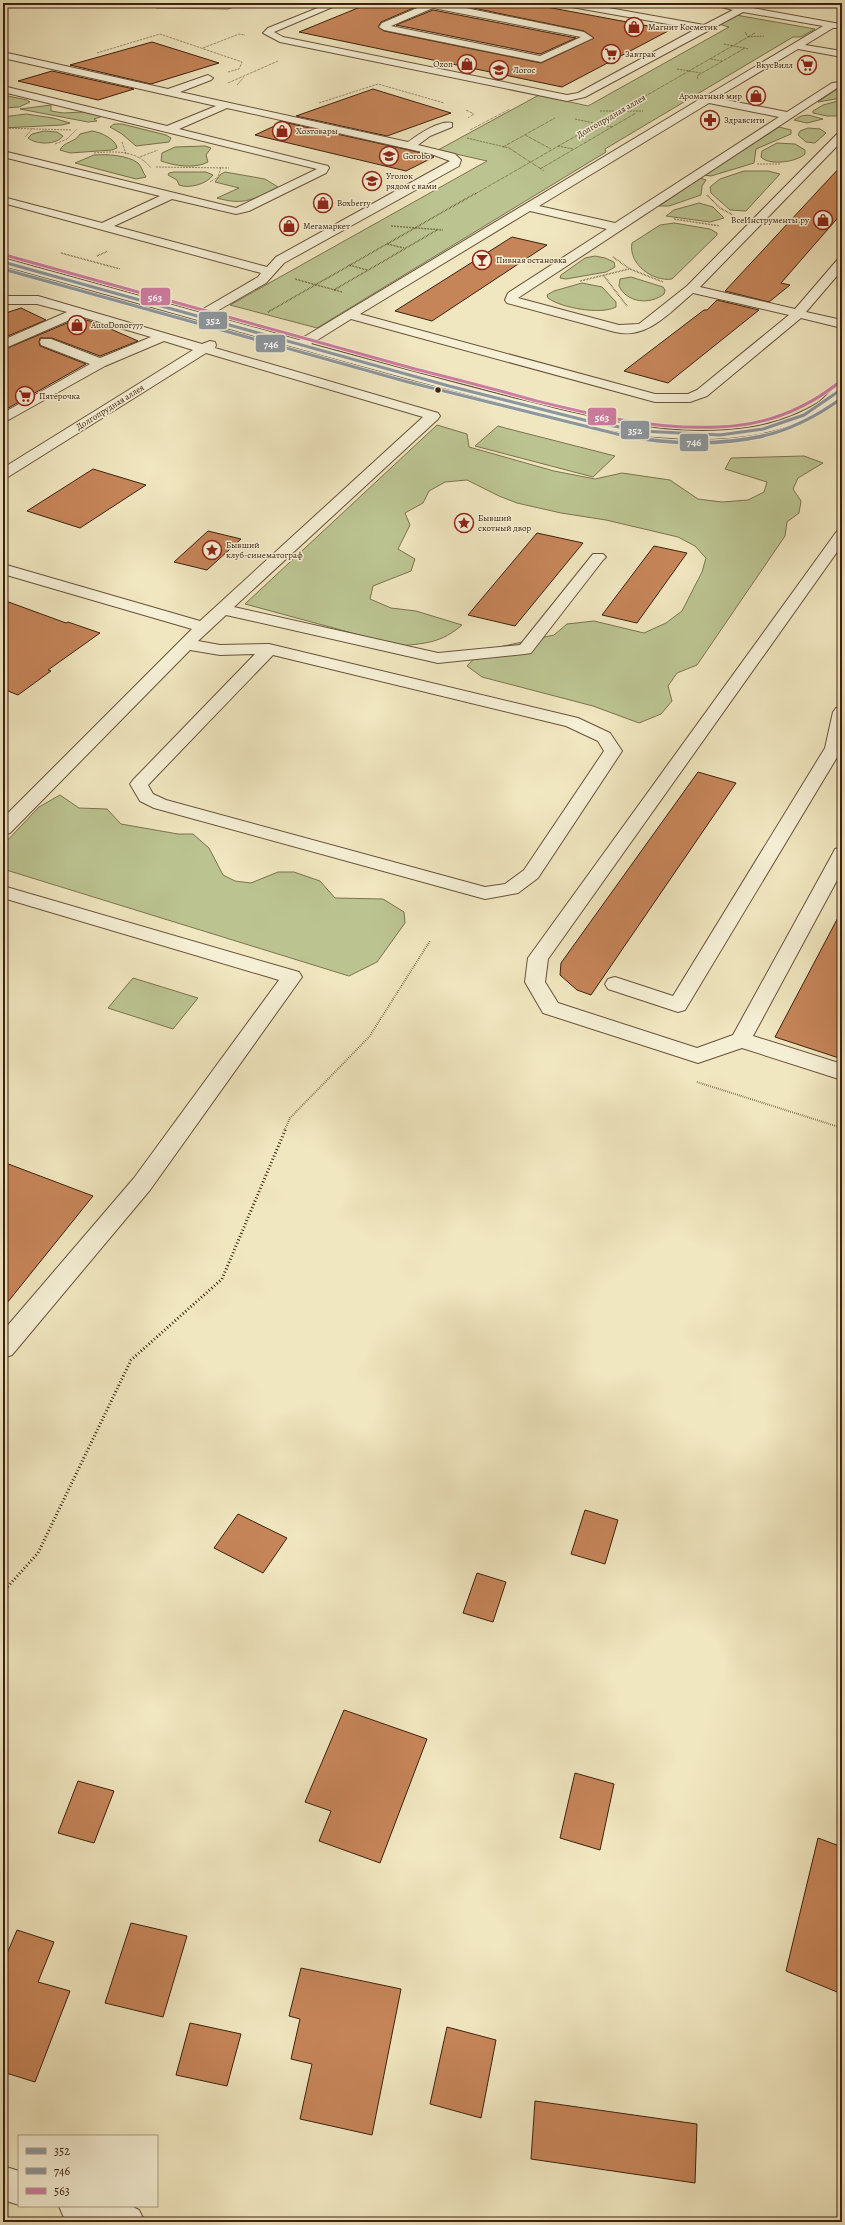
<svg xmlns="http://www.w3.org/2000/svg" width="845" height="2225" viewBox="0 0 845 2225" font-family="Alegreya,serif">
  <rect width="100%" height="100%" fill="#f0e6bf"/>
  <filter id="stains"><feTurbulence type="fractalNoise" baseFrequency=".005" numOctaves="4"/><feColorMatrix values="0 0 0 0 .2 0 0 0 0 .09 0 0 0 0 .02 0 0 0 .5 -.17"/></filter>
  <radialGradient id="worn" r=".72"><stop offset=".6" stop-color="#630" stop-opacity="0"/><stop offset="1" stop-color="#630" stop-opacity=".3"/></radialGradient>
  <g fill="#bbc491" stroke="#7c7250">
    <path d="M154 3H247L228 9 156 8Z"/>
    <path d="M736 15 815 29 801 37H793L605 149 606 152 317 328 230 305 487 161 438 150 539 95 588 106 729 27 719 24Z"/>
    <path d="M837 89H842L841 98 818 102Z"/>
    <path d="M3 95 27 100 30 102 19 107 3 108Z"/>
    <path d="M842 100V116H827L813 113V111L823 105Z"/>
    <path d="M51 105V111L63 113 83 112 103 116 94 119 97 121 88 122 20 109Z"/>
    <path d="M26 114 53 118 70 123 62 125 3 128V117Z"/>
    <path d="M808 115 823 119 807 123 794 120 801 116Z"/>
    <path d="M114 124H122L166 135 171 138 169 142 136 146 122 134 110 127Z"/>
    <path d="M779 127 791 130V134L756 149 754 163 711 176 704 175Z"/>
    <path d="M808 128 820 129 826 133 815 143 806 142 798 135 800 131Z"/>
    <path d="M44 131 57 132 63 136C57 145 36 145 28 138L32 134Z"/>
    <path d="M92 131C100 132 116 139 117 148L112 150 70 153 60 150C63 142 76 142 80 134Z"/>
    <path d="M777 143 795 144 805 150V154C797 162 769 166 761 157L762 151Z"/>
    <path d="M205 146 211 148 206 155 208 162C195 169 175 166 161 161L162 153 175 147Z"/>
    <path d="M94 155C107 154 127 155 138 163 142 167 143 173 146 177L136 179 75 163Z"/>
    <path d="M744 171H768L780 174 746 211 730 210 711 193 710 187 720 179Z"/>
    <path d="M174 172H206L213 175C207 184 189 189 179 185L177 180 168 175 169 173Z"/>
    <path d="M225 172 265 179 278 187C253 199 245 206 217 198L239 188 215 182 221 174Z"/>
    <path d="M700 178 706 180 702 186 701 195 669 206H659Z"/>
    <path d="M699 203 713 207 724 218 710 222 666 216 674 210Z"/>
    <path d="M674 223 710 229 717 233V235L672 279C653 282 628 264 632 243L660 225Z"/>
    <path d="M595 256 605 258 614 262 615 267 606 272 566 279 560 278 561 275 585 258Z"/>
    <path d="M631 277 663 287 665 290 664 294C650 305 627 303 619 286L620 279Z"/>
    <path d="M582 283 602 287 616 302V307C601 315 561 308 548 298L547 295 554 291Z"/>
    <path d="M437 425 467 434 469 447 554 471 595 479 622 473 670 480 698 499 722 502 748 500 764 492 767 482 725 469 731 458 804 456 823 463 798 478 793 489 801 501 799 513 787 522 785 536 697 665 677 673 668 686 672 701 661 714 639 723 593 706 482 677 467 666 481 651 554 635 567 624 594 621 644 633 666 623 682 611 702 572 706 558 695 546 678 537 606 520 561 513 517 503 499 496 467 480 445 482 429 491 423 503 405 513 410 525 398 549 415 559 411 571 373 586 370 599 391 608 416 611 462 625C441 643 427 643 400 646L245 604Z"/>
    <path d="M498 426 509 429 615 456 593 477 475 446Z"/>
    <path d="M60 795 79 808 107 809 121 824 178 834H193L209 848 223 875 235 881 251 883 278 872H294L320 881 335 898 383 899 404 912 405 923 377 962 349 976 3 869V845L39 807Z"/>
    <path d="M133 978 198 998 173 1029 108 1008Z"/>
  </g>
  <g fill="#c68559" stroke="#3c210e">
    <path d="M370 3H425L381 22 378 27 384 31 541 63 594 38 584 31 449 3H525L670 30 562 87 299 32Z"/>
    <path d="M433 10 576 38 540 54 396 25Z"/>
    <path d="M152 42 219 63 151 84 70 65Z"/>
    <path d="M52 71 134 89 98 100 18 81Z"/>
    <path d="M373 89 451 113 387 136 296 116Z"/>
    <path d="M283 122 431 155 434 157 406 171 255 135Z"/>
    <path d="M842 165V213L781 283 790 285 769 302 725 291Z"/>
    <path d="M512 237 547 245 432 321 395 311Z"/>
    <path d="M717 300 759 310 668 383 624 371 704 310H707Z"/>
    <path d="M21 308 46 320 3 338V314Z"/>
    <path d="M79 318 97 323 138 341 100 356 52 338H40L39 342 40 346 86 364 3 411V350Z"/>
    <path d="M93 469 146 485 80 528 27 511Z"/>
    <path d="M208 531 241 539 207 570 174 562Z"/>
    <path d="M537 533 583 543 515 626 468 615Z"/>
    <path d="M654 546 687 553 637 623 602 615Z"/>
    <path d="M3 600 66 623 68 622 100 633 48 670 51 671 18 695 3 689Z"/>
    <path d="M698 772 736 783 591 995 577 990 560 975 561 963Z"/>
    <path d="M842 910V1059L775 1037Z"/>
    <path d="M3 1162 93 1196 3 1308Z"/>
    <path d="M585 1510 618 1520 605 1564 571 1554Z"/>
    <path d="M238 1514 287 1538 263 1573 214 1548Z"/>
    <path d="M477 1573 506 1582 493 1622 463 1613Z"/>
    <path d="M344 1710 427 1739 380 1863 319 1841 331 1811 305 1802Z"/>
    <path d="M575 1773 614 1784 600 1850 560 1838Z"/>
    <path d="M78 1781 114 1791 94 1843 58 1833Z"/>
    <path d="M818 1838 842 1847V1994L786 1971Z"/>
    <path d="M131 1923 187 1936 163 2017 105 2003Z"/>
    <path d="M17 1930 54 1942 38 1982 70 1991 35 2082 3 2072V1963Z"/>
    <path d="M301 1968 401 1989 372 2135 300 2119 312 2064 291 2059 300 2019 289 2016Z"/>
    <path d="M190 2023 241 2034 227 2086 176 2075Z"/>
    <path d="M447 2027 496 2040 481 2118 430 2104Z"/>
    <path d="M535 2101 697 2124 695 2183 531 2159Z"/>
  </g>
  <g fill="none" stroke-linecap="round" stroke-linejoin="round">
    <defs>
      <g id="minor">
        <path d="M330 3H342L274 32 283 37 567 95 578 93 696 29 566 6 562 3H581L704 25 733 10 706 3H725L840 24V28H833L805 45 842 51V57L798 49 716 98 787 112 832 83 842 82V88H837L518 298 619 325 639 324 687 286 838 133 842 132V141L700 287 795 309 838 259 842 258V270L806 312 842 320V328L801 318 707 396 690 402H655L351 319 311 344C381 363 451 382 521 400 598 419 674 440 753 427 776 423 798 415 818 403 826 397 832 387 842 385V396C792 440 718 442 655 437 617 434 580 423 543 414 501 403 458 392 416 381 278 343 142 304 3 266V258L198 312 258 277 261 273 3 203V197L102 223 160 196 3 157V151L236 208 317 169 3 92V86L167 126 216 106 3 58V52L168 89 208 75 213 78 211 80 180 92 408 142C418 135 439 120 452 123V127L430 136 418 145 455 154 461 160 459 166 284 263 266 283 210 315 299 340 700 99 701 97 706 96 823 26 743 12 585 97 567 101 280 42 263 33 268 28ZM709 103 779 117 615 223 539 206ZM227 108 431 154 450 161 276 257 267 267 114 226 172 199 236 214 249 211 326 173 329 168 328 166 179 129ZM530 211 607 229 508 293 505 300 507 303 615 332C647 340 670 312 693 293L789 315 697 390 688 394H655L360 314Z"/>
        <path d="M429 3H441L584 32 593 38 541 62 384 30 379 27 382 23ZM433 8 581 37 540 56 391 26Z"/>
        <path d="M3 296H38L202 344 210 341 215 342 216 345 215 348 438 413 440 416 438 419 234 607 438 653 520 645 593 554H603L606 557 603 560 531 653 525 654 438 663 226 615 198 641 220 645 269 644 578 718 610 733 622 751 538 878 518 893 485 899 154 808 140 801 130 784 133 780 255 654 220 655 190 650 10 833 3 835V818L192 629 3 574V564L200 621 423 417 206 353 8 477 3 478V468L193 350 164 341 105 366 3 423V413L90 364 41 345 40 342 41 339H51L100 358 151 337 79 316 3 349V340L67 312 37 304H3ZM273 655 566 726 598 741 604 751 524 870 505 884 485 887 166 800 153 794 148 785Z"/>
        <path d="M842 529V545L548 959 545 982 558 1003 697 1048 733 1035 833 853 835 849 842 847V871L753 1036 842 1064V1080L742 1048 698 1063 543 1013 525 982 528 958 837 531Z"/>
        <path d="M842 707V749L685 1010 678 1012 608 989 605 984 608 979 615 977 673 996 825 748 833 712 836 708Z"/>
        <path d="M3 886 299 972 302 977 150 1190 12 1355 3 1358V1331L134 1178 279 980 3 898Z"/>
        <path d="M3 2166 19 2171V2205L3 2200Z"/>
        <path d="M59 2206H131L139 2210 145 2222H72L64 2218Z"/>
      </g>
    </defs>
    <use href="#minor" stroke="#69523a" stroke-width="2"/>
    <g stroke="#3c210e" stroke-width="1" stroke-dasharray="0.5 1" stroke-linecap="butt">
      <path d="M3 3H9"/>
      <path d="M745 32 748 37 764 36"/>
      <path d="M724 44 749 49"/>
      <path d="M203 48 239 34 245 35"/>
      <path d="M97 53 160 34 242 62 239 69 228 72"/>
      <path d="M711 59 722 61"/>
      <path d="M677 69 701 73"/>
      <path d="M698 79 697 76 745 48"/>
      <path d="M228 83 278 61"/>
      <path d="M237 85 244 77"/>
      <path d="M319 103 378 84 444 103"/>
      <path d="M466 110 474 114 468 118"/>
      <path d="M600 111H643"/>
      <path d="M575 119 612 127"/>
      <path d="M3 128 72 130"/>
      <path d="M470 130 510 109"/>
      <path d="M525 135 551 149"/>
      <path d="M25 137 33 128"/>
      <path d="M467 138 509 148 544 171"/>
      <path d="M122 142 126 154"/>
      <path d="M55 144 67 139 77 129"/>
      <path d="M558 146 573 149"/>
      <path d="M503 147 555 118"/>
      <path d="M94 153C115 151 137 150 151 168"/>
      <path d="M140 157 158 150"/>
      <path d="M757 164H780"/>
      <path d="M156 167 229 168"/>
      <path d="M540 169 636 113"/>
      <path d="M210 182 218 177 221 167"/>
      <path d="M475 194 755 33"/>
    </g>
    <g stroke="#3c210e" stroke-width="1.5" stroke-dasharray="0.5 1" stroke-linecap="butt">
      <path d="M707 195 720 208 733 215"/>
      <path d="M674 219 720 226"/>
      <path d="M391 226 443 230"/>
      <path d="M387 244 404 248"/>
      <path d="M61 253 120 269"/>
      <path d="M97 256 108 251"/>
      <path d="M613 257 630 269 663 282"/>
      <path d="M349 265 367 270"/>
      <path d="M604 276 627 306"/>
      <path d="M295 279 342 292"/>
      <path d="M580 281 629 269"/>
      <path d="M334 290 437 230"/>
      <path d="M268 312 476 193"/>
    </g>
    <g stroke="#3c210e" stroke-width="2" stroke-dasharray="0.5 1.5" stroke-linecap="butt">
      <path d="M697 1082 842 1128"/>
      <path d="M285 1129 290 1118 369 1037 430 941"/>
    </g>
    <path stroke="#3c210e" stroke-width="3" stroke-dasharray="1 2.5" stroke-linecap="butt" d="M3 1592 38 1553 131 1360 222 1279 286 1128"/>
    <use href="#minor" fill="#f5efd5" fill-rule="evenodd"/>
    <defs>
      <path id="bus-1" d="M3 262 449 386 592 422 641 431 720 435 763 429 804 415 842 389"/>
      <g id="bus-2-far1">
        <path d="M3 269 408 382 629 437"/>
        <path d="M759 437C791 430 816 417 842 398"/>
      </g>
      <path id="bus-2" d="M623 436C669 444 718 446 763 436"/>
      <path id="bus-3" d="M5 255C142 293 278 331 415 369 454 379 494 389 533 400 594 415 654 430 717 427 762 426 801 412 837 384"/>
    </defs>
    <use href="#bus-1" stroke="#f5efd5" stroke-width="4.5"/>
    <use href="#bus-2-far1" stroke="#f5efd5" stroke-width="4.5"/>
    <use href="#bus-2" stroke="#f5efd5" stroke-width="5.5"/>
    <use href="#bus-3" stroke="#f5efd5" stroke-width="4.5"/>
    <use href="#bus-1" stroke="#8c979f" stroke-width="3"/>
    <use href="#bus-2-far1" stroke="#8c979f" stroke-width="3"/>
    <use href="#bus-2" stroke="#8c979f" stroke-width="3.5"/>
    <use href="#bus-3" stroke="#ce7ca1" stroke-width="3"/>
  </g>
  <defs>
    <symbol id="shop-ring" viewBox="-11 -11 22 22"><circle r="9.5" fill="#f5efd5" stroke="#8f2418" stroke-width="1.5"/><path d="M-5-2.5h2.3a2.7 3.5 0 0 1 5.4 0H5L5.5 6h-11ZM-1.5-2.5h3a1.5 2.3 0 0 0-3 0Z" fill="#8f2418"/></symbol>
    <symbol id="supermarket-ring" viewBox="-11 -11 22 22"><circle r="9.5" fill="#f5efd5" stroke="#8f2418" stroke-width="1.5"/><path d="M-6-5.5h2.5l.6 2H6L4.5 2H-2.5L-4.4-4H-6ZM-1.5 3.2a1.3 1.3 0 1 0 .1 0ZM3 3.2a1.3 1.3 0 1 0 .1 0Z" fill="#8f2418"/></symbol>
    <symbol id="school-ring" viewBox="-11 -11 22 22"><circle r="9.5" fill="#f5efd5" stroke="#8f2418" stroke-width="1.5"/><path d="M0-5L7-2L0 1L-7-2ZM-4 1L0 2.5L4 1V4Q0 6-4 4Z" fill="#8f2418"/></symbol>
    <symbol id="pharmacy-ring" viewBox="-11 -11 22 22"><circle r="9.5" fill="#f5efd5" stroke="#8f2418" stroke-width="1.5"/><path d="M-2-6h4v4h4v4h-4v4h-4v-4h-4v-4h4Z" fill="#8f2418"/></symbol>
    <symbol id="bar-ring" viewBox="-11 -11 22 22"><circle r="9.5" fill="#f5efd5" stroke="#8f2418" stroke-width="1.5"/><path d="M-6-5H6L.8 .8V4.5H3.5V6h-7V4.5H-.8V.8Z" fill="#8f2418"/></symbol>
    <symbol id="sight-ring" viewBox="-11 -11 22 22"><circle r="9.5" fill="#f5efd5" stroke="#8f2418" stroke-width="1.5"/><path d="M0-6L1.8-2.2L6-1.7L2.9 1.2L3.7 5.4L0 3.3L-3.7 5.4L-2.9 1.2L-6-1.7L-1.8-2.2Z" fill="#8f2418"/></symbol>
  </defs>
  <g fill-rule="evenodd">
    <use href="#shop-ring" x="623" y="16" width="22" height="22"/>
    <use href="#supermarket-ring" x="600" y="43" width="22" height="22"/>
    <use href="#shop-ring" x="456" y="53" width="22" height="22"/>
    <use href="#supermarket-ring" x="796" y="54" width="22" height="22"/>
    <use href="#school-ring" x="488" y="59" width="22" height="22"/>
    <use href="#shop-ring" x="745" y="85" width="22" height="22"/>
    <use href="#pharmacy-ring" x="699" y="109" width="22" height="22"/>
    <use href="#shop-ring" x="271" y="120" width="22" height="22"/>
    <use href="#school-ring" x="378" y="145" width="22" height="22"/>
    <use href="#school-ring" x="361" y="170" width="22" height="22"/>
    <use href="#shop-ring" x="312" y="192" width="22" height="22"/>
    <use href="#shop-ring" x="812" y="209" width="22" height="22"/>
    <use href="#shop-ring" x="278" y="215" width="22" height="22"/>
    <use href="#bar-ring" x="471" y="249" width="22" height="22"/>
    <use href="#shop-ring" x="66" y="314" width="22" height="22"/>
    <use href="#supermarket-ring" x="14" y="385" width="22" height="22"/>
    <use href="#sight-ring" x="453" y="512" width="22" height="22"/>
    <use href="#sight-ring" x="201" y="539" width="22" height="22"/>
  </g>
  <circle fill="#3c210e" stroke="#f5efd5" stroke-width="1.5" cx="438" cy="390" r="3.5"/>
  <g text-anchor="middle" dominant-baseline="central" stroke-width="3" stroke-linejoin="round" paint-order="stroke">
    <g font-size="9" fill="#3c210e" stroke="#f5efd5" text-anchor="start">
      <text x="648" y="27">Магнит Косметик</text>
      <text x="625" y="54">Завтрак</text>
      <text x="453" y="64" text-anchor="end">Ozon</text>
      <text x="793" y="65" text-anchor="end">ВкусВилл</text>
      <text x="513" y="70">Логос</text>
      <text x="742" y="96" text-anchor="end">Ароматный мир</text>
      <text x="724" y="120">Здравсити</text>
      <text x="296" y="131">Хозтовары</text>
      <text x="403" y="156">Gorobo</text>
      <text x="386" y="176">Уголок<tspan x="386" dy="10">рядом с вами</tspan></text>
      <text x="337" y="203">Boxberry</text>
      <text x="809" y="220" text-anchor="end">ВсеИнструменты.ру</text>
      <text x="303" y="226">Мегамаркет</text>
      <text x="496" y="260">Пивная остановка</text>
      <text x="91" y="325">AutoDonor777</text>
      <text x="39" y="396">Пятёрочка</text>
      <text x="478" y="518">Бывший<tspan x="478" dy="10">скотный двор</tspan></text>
      <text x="226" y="545">Бывший<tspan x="226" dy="10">клуб-синематограф</tspan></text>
    </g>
    <g font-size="9" fill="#3c210e" stroke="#f5efd5">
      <text transform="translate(611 116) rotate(-30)">Долгопрудная аллея</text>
      <text transform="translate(110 407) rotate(-32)">Долгопрудная аллея</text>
    </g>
  </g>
  <g stroke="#f5efd5" stroke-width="1.5">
    <rect x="140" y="287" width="31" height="19" rx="4" fill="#ce7ca1"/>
    <rect x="198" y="311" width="30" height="19" rx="4" fill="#8c979f"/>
    <rect x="255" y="334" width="31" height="19" rx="4" fill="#8c979f"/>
    <rect x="587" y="407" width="30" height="19" rx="4" fill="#ce7ca1"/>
    <rect x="620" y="420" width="30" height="20" rx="4" fill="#8c979f"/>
    <rect x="679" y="433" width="30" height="19" rx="4" fill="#8c979f"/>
  </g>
  <g font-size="11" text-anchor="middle" font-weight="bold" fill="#fff">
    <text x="155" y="301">563</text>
    <text x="213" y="324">352</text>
    <text x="271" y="348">746</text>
    <text x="602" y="421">563</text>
    <text x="635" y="434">352</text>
    <text x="694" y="446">746</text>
  </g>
  <rect width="845" height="2225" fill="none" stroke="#f0e6bf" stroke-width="16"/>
  <rect x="4" y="4" width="837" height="2217" fill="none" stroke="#3c210e" stroke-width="2"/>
  <rect x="8" y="8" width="829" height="2209" fill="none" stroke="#3c210e"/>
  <rect x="18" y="2135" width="140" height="72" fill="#f5efd5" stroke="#ab9d85"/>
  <rect x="26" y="2148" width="20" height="6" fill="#8c979f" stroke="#ab9d85"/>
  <text x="54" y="2155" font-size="12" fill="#3c210e">352</text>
  <rect x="26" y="2168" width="20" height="6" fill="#8c979f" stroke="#ab9d85"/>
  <text x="54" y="2175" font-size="12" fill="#3c210e">746</text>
  <rect x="26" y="2188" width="20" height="6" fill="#ce7ca1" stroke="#ab9d85"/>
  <text x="54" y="2195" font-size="12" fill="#3c210e">563</text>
  <rect width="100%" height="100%" filter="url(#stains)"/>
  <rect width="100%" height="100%" fill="url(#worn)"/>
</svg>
